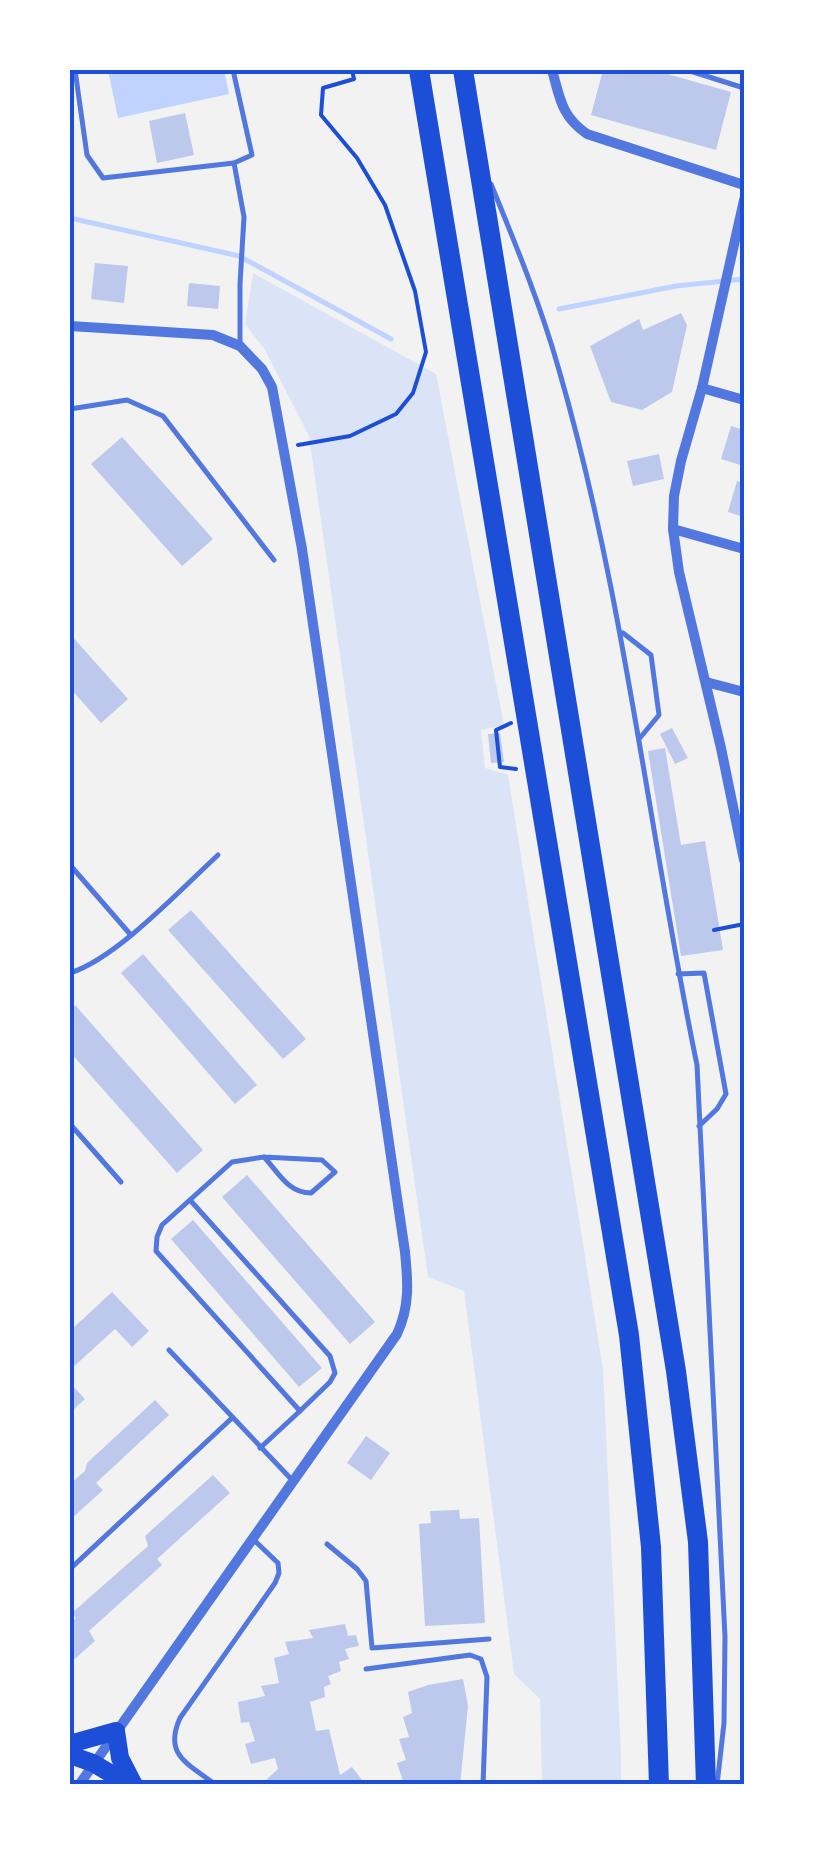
<svg xmlns="http://www.w3.org/2000/svg" width="814" height="1855" viewBox="0 0 814 1855" font-family="Raleway,sans-serif">
  <rect width="100%" height="100%" fill="#f2f2f2"/>
  <path fill="#dbe4f7" d="M253 273 436 374 504 725 481 730 485 768 508 775 603 1369 621 1754V1785H542L540 1699 514 1674 464 1291 428 1277 309 436 265 350 245 324Z"/>
  <path fill="#bfd3fe" d="M108 70H224L229 94 118 118Z"/>
  <g fill="none" stroke-linecap="round" stroke-linejoin="round">
    <g stroke="#bfd3fe" stroke-width="5">
      <path d="M70 218 239 256 391 339"/>
      <path d="M559 309 676 286 744 279"/>
    </g>
  </g>
  <g fill="#bdc9ec">
    <path d="M603 70H653L731 92 716 150 591 115Z"/>
    <path d="M185 113 194 155 157 163 149 121Z"/>
    <path d="M95 263 128 266 124 303 91 299Z"/>
    <path d="M189 283 220 286 218 309 187 306Z"/>
    <path d="M681 313 687 325 672 392 642 410 611 402 590 346 639 319 643 330Z"/>
    <path d="M731 426 744 430V466L721 459Z"/>
    <path d="M122 437 213 539 182 566 91 464Z"/>
    <path d="M659 454 664 479 633 486 627 461Z"/>
    <path d="M737 481 744 483V517L728 512Z"/>
    <path d="M70 634 128 699 101 723 70 688Z"/>
    <path d="M672 728 688 758 675 764 660 734Z"/>
    <path d="M500 733 504 762 491 763 488 734Z"/>
    <path d="M665 748 681 845 705 841 723 950 681 956 648 751Z"/>
    <path d="M191 910 306 1039 283 1059 168 930Z"/>
    <path d="M143 954 257 1085 235 1104 121 973Z"/>
    <path d="M75 1005 203 1150 177 1173 70 1052V1009Z"/>
    <path d="M247 1175 375 1322 350 1344 222 1197Z"/>
    <path d="M193 1220 322 1368 299 1387 171 1239Z"/>
    <path d="M112 1292 149 1331 132 1347 115 1329 70 1370V1331Z"/>
    <path d="M70 1383 85 1399 70 1413Z"/>
    <path d="M155 1400 169 1415 96 1483 103 1490 70 1520V1484L85 1471 87 1463Z"/>
    <path d="M366 1436 390 1453 371 1480 347 1463Z"/>
    <path d="M213 1475 230 1493 157 1559 162 1565 89 1631 95 1641 70 1663V1623L76 1618 72 1613 148 1546 145 1536Z"/>
    <path d="M459 1510 460 1519 479 1518 485 1623 425 1626 419 1524 431 1523 430 1511Z"/>
    <path d="M345 1624 348 1636 356 1635 359 1646 345 1649 349 1659 339 1662 341 1671 328 1676 331 1684 324 1687 325 1697 310 1702 316 1731 329 1729 340 1775 352 1767 366 1785H270L266 1780 278 1769 275 1758 251 1764 245 1744 255 1741 249 1722 241 1723 238 1702 265 1696 261 1686 279 1683 274 1658 289 1654 285 1642 313 1638 309 1630Z"/>
    <path d="M463 1679 468 1706 460 1785H395L403 1781 397 1763 406 1760 399 1739 409 1737 403 1717 412 1713 408 1692 428 1685Z"/>
  </g>
  <g fill="none" stroke-linecap="round" stroke-linejoin="round">
    <g stroke="#1d4ed8" stroke-width="4">
      <path d="M298 445 350 436 396 414 413 393 426 352 415 291 385 205 357 158 321 115 323 88 354 79 352 70"/>
      <path d="M511 723 496 730 500 767 516 769"/>
      <path d="M714 930 744 924"/>
    </g>
    <g stroke="#5277de" stroke-width="5">
      <path d="M75 70 87 155 103 178 234 163 252 155 233 70"/>
      <path d="M687 70 744 88"/>
      <path d="M234 163 244 217 240 284V343"/>
      <path d="M491 184C516 245 541 306 559 370 625 598 649 834 697 1065L725 1637 724 1723 717 1785"/>
      <path d="M70 409 127 400 163 416 274 560"/>
      <path d="M623 633 651 655 659 715 639 739"/>
      <path d="M70 865 130 934"/>
      <path d="M70 973C117 958 180 890 218 855"/>
      <path d="M678 974 704 973 726 1094 717 1109 699 1126"/>
      <path d="M70 1124 121 1182"/>
      <path d="M190 1200 330 1356 335 1373 330 1382 300 1411"/>
      <path d="M169 1350 293 1481"/>
      <path d="M260 1448 300 1411 156 1251 157 1237 162 1225 232 1162 264 1157 322 1160 335 1172 311 1193C288 1193 279 1173 264 1157"/>
      <path d="M327 1544 357 1569 366 1581 372 1648 489 1639"/>
      <path d="M70 1569 232 1418"/>
      <path d="M366 1669 470 1655 481 1659 487 1677 483 1785"/>
      <path d="M216 1785C189 1764 163 1756 180 1718L275 1583 279 1573 278 1563 254 1540"/>
    </g>
    <g stroke="#5277de" stroke-width="10">
      <path d="M552 70C560 98 561 116 587 134L744 185"/>
      <path d="M744 200 702 388 681 461 674 496 673 529 679 572 721 748 744 860"/>
      <path d="M70 326 213 335 240 346 262 369 272 387 302 549 405 1252C408 1282 410 1306 397 1334L79 1785"/>
      <path d="M702 388 744 400"/>
      <path d="M673 529 744 549"/>
      <path d="M706 682 744 692"/>
    </g>
    <g stroke="#1d4ed8" stroke-width="18">
      <path d="M70 1744 116 1731 120 1758 134 1785"/>
      <path d="M70 1755 93 1763 130 1785"/>
    </g>
    <g stroke="#1d4ed8" stroke-width="20">
      <path d="M419 70 629 1335 651 1547 659 1785"/>
      <path d="M463 70 676 1371 698 1542 706 1785"/>
    </g>
  </g>
  <rect width="814" height="1855" fill="none" stroke="#ffffff" stroke-width="145"/>
  <rect x="72" y="72" width="670" height="1710" fill="none" stroke="#1d4ed8" stroke-width="4"/>
</svg>
